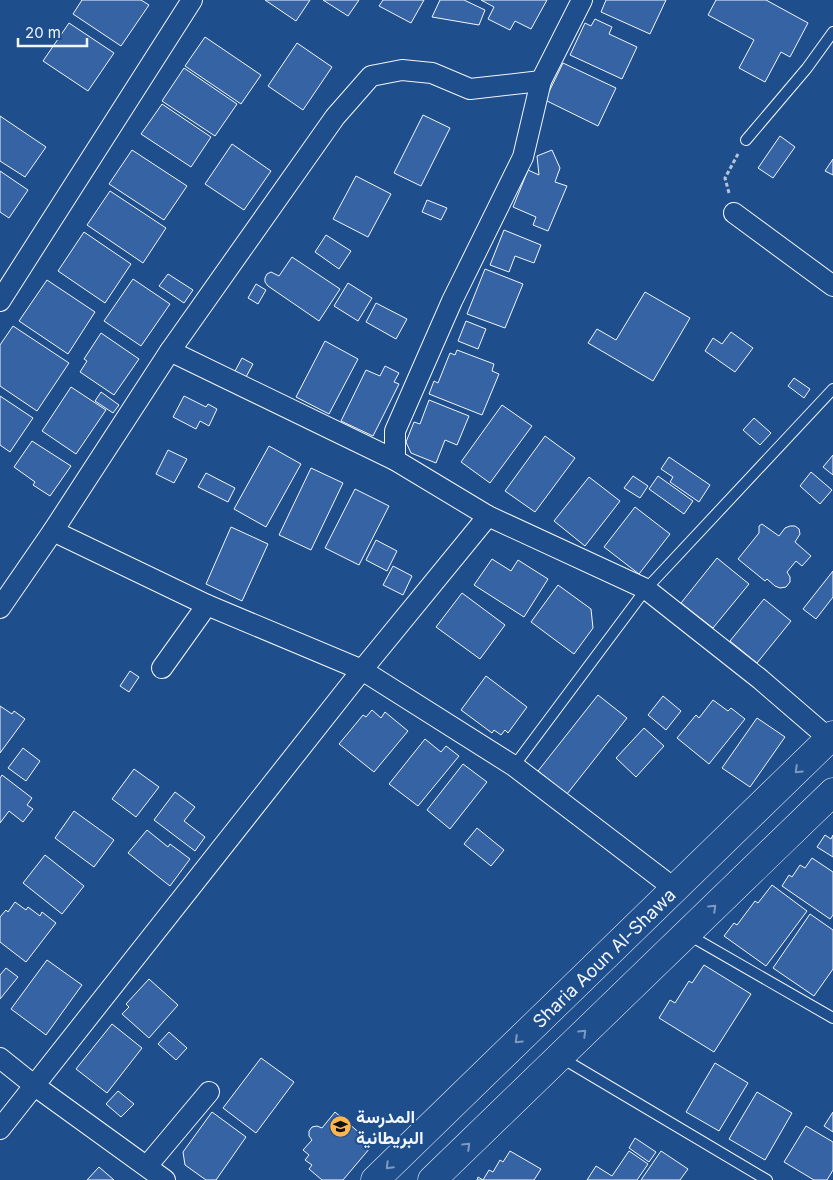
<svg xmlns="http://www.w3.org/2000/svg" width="833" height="1180" viewBox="0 0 833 1180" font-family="Inter,Vazirmatn,sans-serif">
  <rect width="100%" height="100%" fill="#1f4e8c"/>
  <g fill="#3563a3" stroke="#f2f6ff">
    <path d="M82 0H141L149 5 121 46 73 14Z"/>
    <path d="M265 0H310L296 21Z"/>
    <path d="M323 0H359L348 16Z"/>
    <path d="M383 0H424L411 23 379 6Z"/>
    <path d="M440 0H464L485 10 479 25 432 17Z"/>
    <path d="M481 0H547L531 29 515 21 510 30 488 19 494 7Z"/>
    <path d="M606 0H666L650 34 601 12Z"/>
    <path d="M716 0H766L808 23 790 57 781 52 765 82 739 68 754 40 708 15Z"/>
    <path d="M595 19 612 27 609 34 637 47 622 79 570 55 585 23 591 26Z"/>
    <path d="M69 23 114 53 88 91 43 61Z"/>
    <path d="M205 37 261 75 241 104 185 66Z"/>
    <path d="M297 43 332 67 303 110 268 86Z"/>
    <path d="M563 63 616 88 598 126 545 100Z"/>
    <path d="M184 68 237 104 215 136 162 101Z"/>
    <path d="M162 104 211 137 191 167 141 134Z"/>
    <path d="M423 115 450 128 421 186 394 173Z"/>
    <path d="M0 116 46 147 25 177 0 161Z"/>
    <path d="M780 136 795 147 773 178 758 168Z"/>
    <path d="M232 144 271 171 244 210 205 184Z"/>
    <path d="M132 150 187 186 164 220 109 184Z"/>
    <path d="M552 150 560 168 555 182 567 186 548 231 533 225 536 217 513 207 528 170 539 175 537 156Z"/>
    <path d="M833 159V175L825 171Z"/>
    <path d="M0 171 28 190 9 218 0 212Z"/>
    <path d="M356 176 391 194 368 237 333 219Z"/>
    <path d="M110 191 166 228 143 263 87 225Z"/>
    <path d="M427 200 447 208 441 220 422 212Z"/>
    <path d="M504 230 541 245 534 263 515 256 509 272 490 265Z"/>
    <path d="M84 232 131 264 105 303 58 271Z"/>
    <path d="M326 235 351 251 339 269 315 252Z"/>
    <path d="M292 257 340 289 319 321 268 286 265 282V278L267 274 271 272 279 276Z"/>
    <path d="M485 269 523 284 505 328 467 314Z"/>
    <path d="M168 274 193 290 184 303 159 286Z"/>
    <path d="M133 279 170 304 141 346 104 321Z"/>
    <path d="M47 280 95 312 68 354 19 321Z"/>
    <path d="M348 283 372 298 358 321 334 306Z"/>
    <path d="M256 284 266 290 258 304 248 298Z"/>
    <path d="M645 292 690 318 653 381 588 343 597 329 616 340Z"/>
    <path d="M376 303 407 319 396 339 366 322Z"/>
    <path d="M466 321 486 329 478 349 458 341Z"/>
    <path d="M13 326 69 363 37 411 0 386V345Z"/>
    <path d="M731 332 753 348 735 372 705 351 713 338 722 344Z"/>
    <path d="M101 333 139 359 114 395 80 372 87 361 84 359Z"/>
    <path d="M325 341 358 359 329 414 296 397Z"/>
    <path d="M457 350 494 364 492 371 499 374 482 415 429 394 434 381 438 383 450 353 455 355Z"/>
    <path d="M242 358 253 364 246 377 235 371Z"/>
    <path d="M385 366 399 373 394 382 399 384 373 436 341 421 366 370 380 376Z"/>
    <path d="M794 378 810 389 804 398 788 386Z"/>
    <path d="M71 387 106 410 76 454 42 431Z"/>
    <path d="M101 392 119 405 113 413 95 401Z"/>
    <path d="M0 396 33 418 10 452 0 445Z"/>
    <path d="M184 396 206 407 208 404 217 409 209 426 200 421 196 429 173 417Z"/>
    <path d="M429 400 469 416 457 445 445 440 436 463 411 453 406 442 414 422 420 424Z"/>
    <path d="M502 405 532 426 490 483 461 462Z"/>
    <path d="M754 418 771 433 760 445 743 430Z"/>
    <path d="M545 436 575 458 535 512 505 491Z"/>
    <path d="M32 441 71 466 50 496 33 485 35 482 14 467Z"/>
    <path d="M269 446 301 464 266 527 234 509Z"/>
    <path d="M168 450 187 459 174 483 156 474Z"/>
    <path d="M833 455V475L823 467Z"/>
    <path d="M669 457 710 485 699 502 670 482 673 477 661 469Z"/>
    <path d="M311 468 343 483 311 550 279 535Z"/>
    <path d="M811 472 832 490 820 504 800 486Z"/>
    <path d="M206 473 235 488 228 502 198 487Z"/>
    <path d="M633 476 648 486 640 498 624 488Z"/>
    <path d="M658 476 693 501 684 514 649 489Z"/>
    <path d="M589 477 620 501 585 546 554 521Z"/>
    <path d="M355 489 389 506 359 565 325 548Z"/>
    <path d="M635 507 670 534 639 574 604 547Z"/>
    <path d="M762 524 779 536 785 528 790 526H795L799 529 800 534 795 542 811 556 802 566 796 561 787 572 790 577V582L786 587 780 588 775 586 767 579 765 581 738 559 759 533V526Z"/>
    <path d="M231 527 268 544 242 601 206 584Z"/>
    <path d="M376 540 397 551 387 571 366 560Z"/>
    <path d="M717 558 749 584 713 628 681 603Z"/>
    <path d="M492 559 511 571 518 560 548 579 524 617 474 585Z"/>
    <path d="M393 566 412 576 403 595 383 585Z"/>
    <path d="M833 571V597L816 619 803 609Z"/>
    <path d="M558 585 591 609 593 628 574 654 531 622Z"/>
    <path d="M462 593 505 625 480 659 436 627Z"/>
    <path d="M764 599 791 621 757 663 730 641Z"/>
    <path d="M130 671 139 677 129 692 120 686Z"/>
    <path d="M486 676 527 707 508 733 505 730 501 735 494 730 492 733 461 710Z"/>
    <path d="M598 695 627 718 567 794 538 771Z"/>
    <path d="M663 696 681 711 666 730 648 715Z"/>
    <path d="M713 700 728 711 731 708 745 719 709 764 677 738 696 715 699 718Z"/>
    <path d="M0 706 12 714 14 711 25 719 0 753Z"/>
    <path d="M372 710 381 718 385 712 408 731 374 772 339 744 363 715 366 717Z"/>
    <path d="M757 718 785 737 750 787 722 768Z"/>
    <path d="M644 728 664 746 636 777 616 758Z"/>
    <path d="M425 739 441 752 446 746 459 756 418 806 389 784Z"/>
    <path d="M23 748 40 761 26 781 8 768Z"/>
    <path d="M463 764 487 782 450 829 427 810Z"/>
    <path d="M134 769 159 787 136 817 112 799Z"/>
    <path d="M2 775 32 798 27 805 33 809 23 822 9 811 0 823V778Z"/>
    <path d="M175 792 195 807 184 821 205 837 195 851 154 820Z"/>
    <path d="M74 811 114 840 94 867 55 838Z"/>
    <path d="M477 828 504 850 491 866 464 844Z"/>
    <path d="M147 830 168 847 170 844 190 859 170 886 128 853Z"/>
    <path d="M825 835 831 839 833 835V857L817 847Z"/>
    <path d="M45 855 84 886 62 914 23 883Z"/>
    <path d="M812 858 833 872V915L830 919 782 886 789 875 792 877 800 865 805 868Z"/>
    <path d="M772 885 807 911 766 966 724 936 734 923 737 925 755 901 758 903Z"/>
    <path d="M15 902 26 910 28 907 40 916 42 912 56 923 26 962 0 942V917L6 910 8 912Z"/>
    <path d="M810 914 833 930V969L814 996 773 968Z"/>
    <path d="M47 960 82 985 46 1035 11 1009Z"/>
    <path d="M704 965 751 994 714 1052 659 1018 670 1000 675 1003 689 981 692 983Z"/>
    <path d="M6 968 18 977 0 999V975Z"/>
    <path d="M149 979 178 1005 149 1038 122 1014 129 1007 126 1004Z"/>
    <path d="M112 1024 142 1048 107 1093 76 1069Z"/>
    <path d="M169 1032 187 1048 176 1060 158 1044Z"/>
    <path d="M261 1058 294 1082 256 1133 223 1108Z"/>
    <path d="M715 1063 748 1083 719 1131 686 1112Z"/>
    <path d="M118 1091 134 1104 121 1117 106 1104Z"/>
    <path d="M757 1092 792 1113 765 1160 729 1139Z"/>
    <path d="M212 1112 246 1137 216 1180H206L185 1165 183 1152Z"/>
    <path d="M335 1112 362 1135 359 1139 370 1148 343 1180H322L309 1169 312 1165 305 1160 309 1155 303 1150 312 1140 309 1136V1131L312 1127 317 1126 322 1128Z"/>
    <path d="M833 1112V1132L824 1126Z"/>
    <path d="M806 1126 833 1142V1170L827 1180H814L784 1162Z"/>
    <path d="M635 1138 656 1152 649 1162 629 1148Z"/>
    <path d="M510 1151 541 1169 534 1180H477L478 1177 483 1180 489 1170 493 1172 500 1160 503 1162Z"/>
    <path d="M629 1151 648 1164 637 1180H587L596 1166 612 1176Z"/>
    <path d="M661 1151 688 1169 680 1180H641Z"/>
    <path d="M99 1167 114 1180H87Z"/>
  </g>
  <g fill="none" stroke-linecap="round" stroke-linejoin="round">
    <defs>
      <g id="lane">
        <path d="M746 140 807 68 833 32"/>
        <path d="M514 766 646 589 833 389"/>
        <path d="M687 934 833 1018"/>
        <path d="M560 1057 767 1180"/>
      </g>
      <g id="street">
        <path d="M734 213 833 286"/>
        <path d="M0 301 192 0"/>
        <path d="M170 351 395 460 488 516 646 589 760 679 833 742"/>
        <path d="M395 460V431L452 301 523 157 541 81 582 0"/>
        <path d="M53 531 207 605 362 670 514 766 675 889"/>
        <path d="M0 608 53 531 170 351 335 117 371 76 402 70 432 73 470 89 541 81"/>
        <path d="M162 668 207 605"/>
        <path d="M0 1058 35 1086 165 1180"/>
        <path d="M0 1129 362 670 488 516"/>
        <path d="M147 1166 209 1092"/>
      </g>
      <g id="secondary">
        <path id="s1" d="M375 1180 833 735"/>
        <path d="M432 1180 833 792"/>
      </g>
    </defs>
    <use href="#lane" stroke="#f2f6ff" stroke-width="12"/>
    <use href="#street" stroke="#f2f6ff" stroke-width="22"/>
    <use href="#secondary" stroke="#f2f6ff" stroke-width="29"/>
    <path stroke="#b3c4dc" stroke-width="3" stroke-dasharray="4 2.5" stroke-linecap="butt" d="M729 193 725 178 738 154"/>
    <use href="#lane" stroke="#1f4e8c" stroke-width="10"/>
    <use href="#street" stroke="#1f4e8c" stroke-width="20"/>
    <use href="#secondary" stroke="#1f4e8c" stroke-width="28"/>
  </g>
  <defs><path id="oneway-chevron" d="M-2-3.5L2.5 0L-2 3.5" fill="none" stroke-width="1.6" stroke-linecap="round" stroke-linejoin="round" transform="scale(1.25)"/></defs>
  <g stroke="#7e9ac0">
    <use href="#oneway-chevron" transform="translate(798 770) rotate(136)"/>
    <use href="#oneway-chevron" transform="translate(713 908) rotate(-44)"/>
    <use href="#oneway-chevron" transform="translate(583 1033) rotate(-44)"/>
    <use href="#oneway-chevron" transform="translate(518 1040) rotate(136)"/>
    <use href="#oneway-chevron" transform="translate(467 1146) rotate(-44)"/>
    <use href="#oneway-chevron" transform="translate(389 1166) rotate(135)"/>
  </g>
  <defs>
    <symbol id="school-disc" viewBox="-11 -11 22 22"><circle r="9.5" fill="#ffb74d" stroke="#1f4e8c"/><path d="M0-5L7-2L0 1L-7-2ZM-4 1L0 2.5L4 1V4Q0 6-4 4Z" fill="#111"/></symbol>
  </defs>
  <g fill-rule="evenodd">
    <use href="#school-disc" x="328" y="1114" width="25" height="25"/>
  </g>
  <g text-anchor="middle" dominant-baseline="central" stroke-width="4" stroke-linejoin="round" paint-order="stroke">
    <g font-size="18" fill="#f2f6ff" stroke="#1f4e8c">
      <text stroke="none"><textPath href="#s1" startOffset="319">Sharia Aoun Al-Shawa</textPath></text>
    </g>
    <g font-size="18" font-weight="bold" fill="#f2f6ff" stroke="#1f4e8c" text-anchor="start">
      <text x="356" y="1116">المدرسة<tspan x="356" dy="21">البريطانية</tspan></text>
    </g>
  </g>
  <path d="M18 38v8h69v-8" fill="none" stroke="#f2f6ff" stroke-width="2.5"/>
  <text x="25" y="38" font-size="15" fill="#f2f6ff" stroke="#1f4e8c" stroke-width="4" paint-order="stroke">20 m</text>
</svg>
